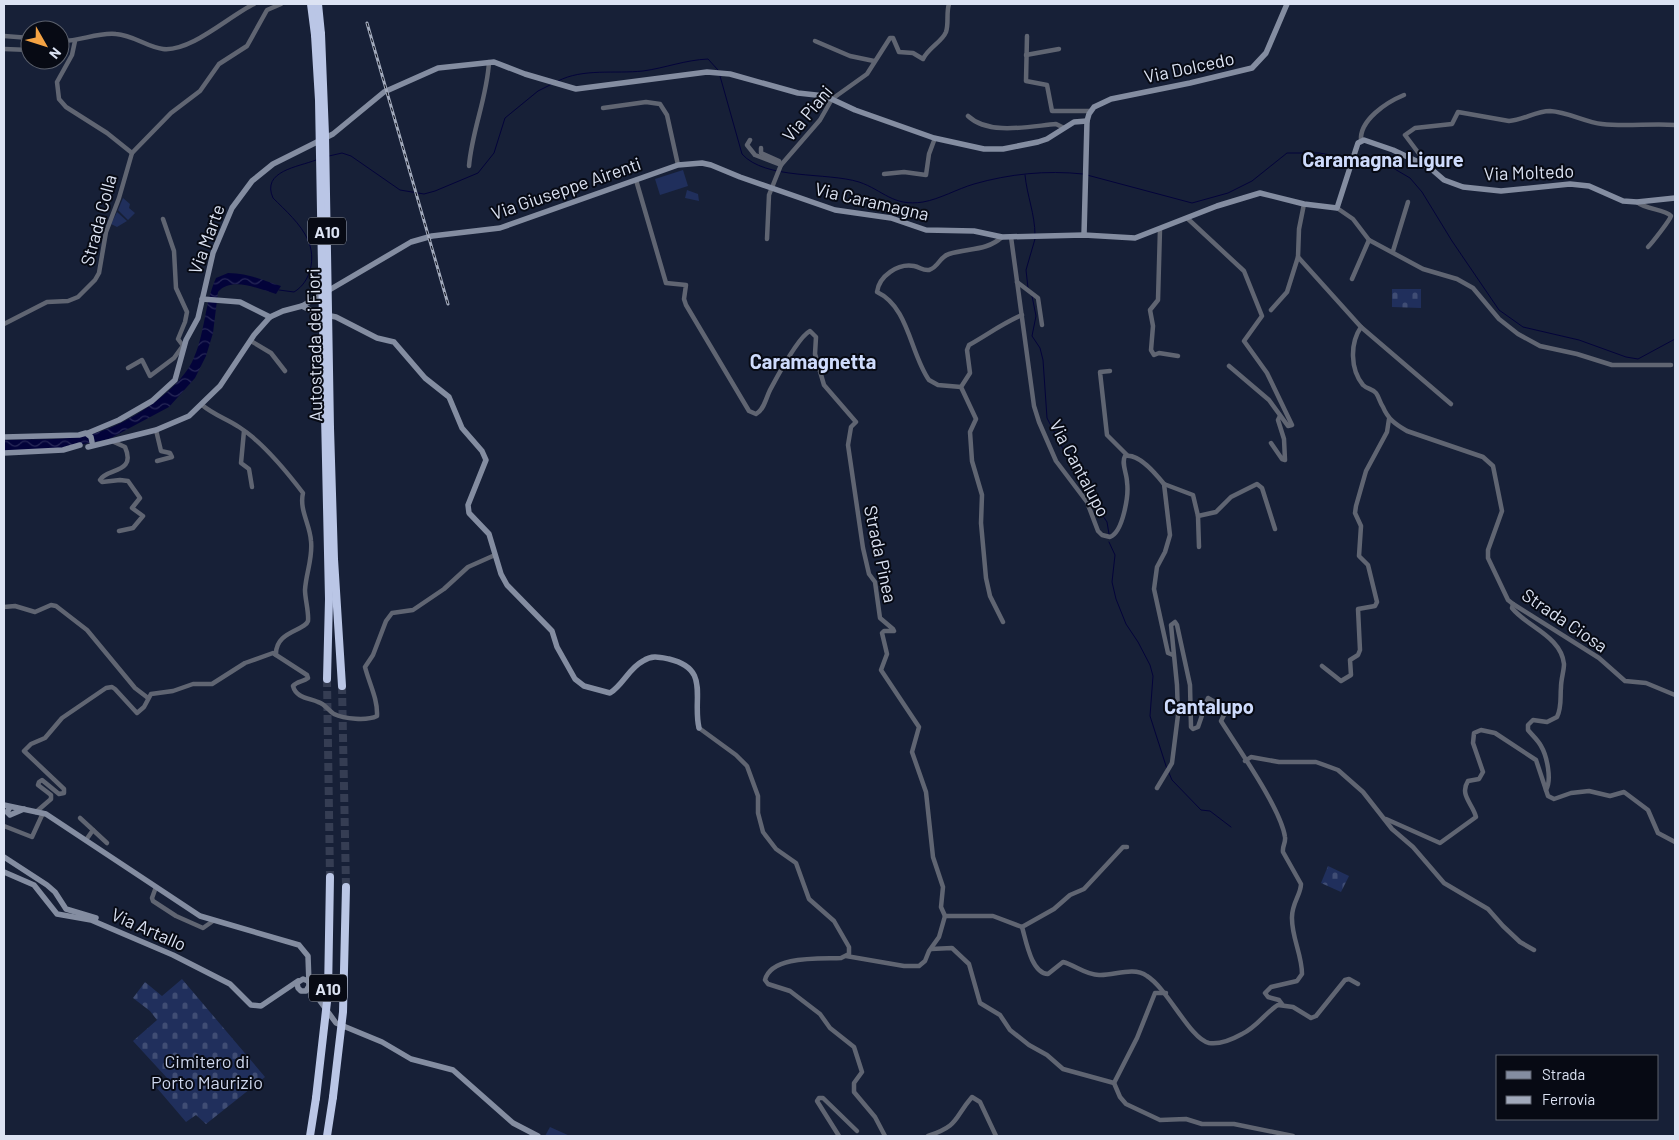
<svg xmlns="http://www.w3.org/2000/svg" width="1679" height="1140" viewBox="0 0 1679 1140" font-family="Barlow,sans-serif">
  <defs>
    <pattern id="cemetery-stones" width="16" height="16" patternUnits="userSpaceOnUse" patternTransform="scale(1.25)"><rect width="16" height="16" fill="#202f5c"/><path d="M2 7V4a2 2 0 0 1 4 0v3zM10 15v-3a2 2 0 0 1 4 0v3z" fill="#404d74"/></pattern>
    <pattern id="water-waves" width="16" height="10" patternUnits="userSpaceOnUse" patternTransform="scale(1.25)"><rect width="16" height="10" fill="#03033a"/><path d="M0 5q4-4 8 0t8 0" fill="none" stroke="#272857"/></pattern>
  </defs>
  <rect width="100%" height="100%" fill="#172037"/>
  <g fill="#202f5c">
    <path d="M683 170 688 186 660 195 655 179Z"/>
    <path d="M687 190 698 194 699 201 685 198Z"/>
    <path d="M123 198 130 204 129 208 135 213 128 220 118 210Z"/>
    <path d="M117 212 127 221 117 227 111 224Z"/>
    <path d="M550 1127 570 1136H545Z"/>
  </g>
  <g fill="url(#cemetery-stones)">
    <path d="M1392 289H1421V308L1392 307Z"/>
    <path d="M1328 866 1349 876 1341 892 1321 883Z"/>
    <path d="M182 979 265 1077 206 1124 196 1115 186 1122 157 1088 168 1079 133 1041 157 1020 150 1011 133 998 145 982 162 996Z"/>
  </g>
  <path fill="url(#water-waves)" d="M228 273C252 274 261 280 281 286L276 294C258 289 232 276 218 292L213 333 206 356 195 378 169 407 109 439 58 449 4 451V440C31 439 70 441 95 433 127 425 177 392 192 362 205 336 204 305 216 278Z"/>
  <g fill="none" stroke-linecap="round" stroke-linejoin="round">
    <g stroke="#03033a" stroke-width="1">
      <path d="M720 76 742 154C765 180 827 172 859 182 883 190 893 207 923 202 940 199 957 189 974 184 1009 174 1046 170 1083 174"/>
      <path d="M558 81C583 68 615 74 643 71 665 68 685 60 708 59L718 70"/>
      <path d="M329 156 342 153 351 156 400 190 424 194 435 191 478 173 494 153 505 118 538 91 552 84"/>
      <path d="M1356 159 1393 168 1410 178 1422 192 1452 241 1499 310 1523 327 1579 340 1626 357 1638 359 1675 339"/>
      <path d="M1025 175C1027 196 1035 214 1035 235"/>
      <path d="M1087 175 1192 203 1228 193 1252 181 1287 153H1319L1350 158"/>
      <path d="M1028 288 1026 270 1035 239"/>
      <path d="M279 290 294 292C311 282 316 258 308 240 301 224 285 210 273 198 261 171 298 167 316 160"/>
      <path d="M1032 296 1036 316 1032 336 1040 348 1043 360 1047 418 1063 449 1076 461 1080 478 1088 488 1093 501 1107 522 1109 534"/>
      <path d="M1109 542 1115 555 1112 582 1116 599 1126 624 1138 642 1150 665 1153 676 1150 716 1167 769"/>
      <path d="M1169 773 1172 780 1201 810 1210 811 1231 827"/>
    </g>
    <g stroke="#353d53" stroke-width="8" stroke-dasharray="8 4" stroke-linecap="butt">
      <path d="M327 679 330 877"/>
      <path d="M342 686 346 887"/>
    </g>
    <g stroke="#606572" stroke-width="4.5">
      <path d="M4 36 30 38"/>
      <path d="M1027 36 1026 81 1047 85 1052 111H1091"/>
      <path d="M60 41C79 42 97 32 116 34 133 35 147 47 163 49 191 52 229 16 254 4"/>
      <path d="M75 41 72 55 57 82 59 99 66 107 107 133 132 153 171 113 200 91 219 64 247 46 267 10 281 4"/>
      <path d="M815 41 850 56 874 61"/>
      <path d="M4 49 30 50"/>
      <path d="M1026 55 1059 49"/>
      <path d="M603 108 646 102 660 104 667 115 678 165"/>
      <path d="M968 116C989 136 1031 126 1056 124L1064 128"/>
      <path d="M750 140 747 145 755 155 781 165"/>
      <path d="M1361 141C1359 120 1387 102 1404 95"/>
      <path d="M761 148V153L779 161"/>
      <path d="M469 166C472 130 487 98 489 62"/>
      <path d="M1429 167 1405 135 1415 128 1452 124 1458 112 1509 121C1523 120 1536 111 1550 111 1568 112 1585 122 1602 124 1626 127 1651 123 1675 125"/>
      <path d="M884 174 904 172 926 175 929 154 935 138"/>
      <path d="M636 180 666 283 686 285 684 299 686 305 749 411 756 414C764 410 766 398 770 390 777 377 798 337 810 331L816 337 815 354 824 385 856 422 851 427 848 445 863 548 869 574 875 582 880 618 893 629 894 631H884L882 633 887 654 881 670 919 727 912 752 926 792 933 857 943 887 941 907 945 916"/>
      <path d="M1637 202C1646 210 1665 209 1671 216 1670 220 1652 243 1648 247"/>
      <path d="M1304 204 1299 229 1298 257 1361 327C1350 343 1350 369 1363 385 1367 389 1373 389 1376 393 1379 397 1380 403 1383 407 1388 419 1395 424 1407 431L1483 457 1493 466 1502 511 1488 550V558L1508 600 1513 604 1599 658 1625 681 1646 683 1675 695"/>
      <path d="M1337 208 1353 219 1369 240 1423 269 1457 279 1473 288 1499 319 1518 334 1540 346 1577 354 1612 365H1671"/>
      <path d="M1187 218 1244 271 1262 316 1244 341 1267 373 1292 425 1288 426 1269 400 1229 366"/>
      <path d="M163 219 174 251 176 288 187 312 185 322 178 339 184 347"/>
      <path d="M1160 229 1158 300 1150 310 1153 326 1151 350 1154 355 1159 353 1178 356"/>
      <path d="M1011 237 1034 406 1039 422 1056 461 1087 502 1098 531 1102 535 1110 537C1123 532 1129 495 1127 482 1127 474 1121 463 1125 456 1139 453 1156 474 1164 484L1170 535 1165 552 1157 567 1154 589 1168 653 1173 655"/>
      <path d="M767 239 769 195 781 165 820 120 832 99 867 74 890 38H893L899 52 913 53 923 59C929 47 942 42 946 32 949 23 946 13 949 4"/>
      <path d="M1393 251 1408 202"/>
      <path d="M1352 279 1369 240"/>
      <path d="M1017 282 1038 298 1042 325"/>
      <path d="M1271 310 1287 292 1298 257"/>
      <path d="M4 324 47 302 68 301 78 297 95 280 99 273 106 232 119 198 132 153"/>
      <path d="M1361 327 1451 404"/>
      <path d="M251 341 271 353 285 371"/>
      <path d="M128 368 142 360 150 376 174 358 182 347"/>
      <path d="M1110 371 1100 372 1107 435 1127 455"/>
      <path d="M961 387 938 385 929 380C910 353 909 307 877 292 879 276 898 263 914 266 920 267 923 271 929 270 939 267 939 257 949 254 968 248 987 251 1002 237"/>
      <path d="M202 405C214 415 227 419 239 427 261 441 287 472 303 493 299 510 310 524 311 541 313 558 306 573 305 590 305 599 309 612 308 621 305 631 275 631 276 655"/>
      <path d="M156 430 161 451 170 453 172 457 157 461"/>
      <path d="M244 431 241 463 249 469 252 487"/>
      <path d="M114 442 125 447C137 474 106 468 100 480L102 482 120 480 128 481 140 498 132 508 143 516 133 528 119 531"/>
      <path d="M1271 443 1282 459 1285 460 1284 439 1278 420 1280 416"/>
      <path d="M1164 484 1193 495 1198 516 1199 547"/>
      <path d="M1198 516 1216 512 1231 497 1257 484 1262 488 1275 529"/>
      <path d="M1513 604 1512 608C1527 627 1561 636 1564 664 1564 671 1561 679 1561 687 1560 697 1562 707 1557 717L1547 722 1533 720 1528 725V730C1532 735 1538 740 1541 746 1547 756 1552 780 1546 790L1548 796 1554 799 1571 793 1589 791 1610 796 1624 792 1648 810 1658 833 1675 842"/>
      <path d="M4 607 15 606 35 612 51 605 56 606 87 630 135 688 148 698"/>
      <path d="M1003 622 990 596 986 578 981 523 982 495 972 461 970 432 976 419 961 387 970 373 967 350 969 345C987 335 1003 323 1022 315"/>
      <path d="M1322 666 1341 681 1351 675 1350 660 1358 655 1360 650 1358 609 1375 606 1377 602 1368 565 1359 556 1361 526 1355 513 1356 506 1366 471 1387 432 1389 419"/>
      <path d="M699 728 736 755 747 766 758 796V813L763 832 776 849 796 863 809 899 834 921 849 947V954L841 958C821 959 771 955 765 980L768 984 790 991 820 1014 830 1028 854 1047 862 1072 854 1083V1092L875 1117 885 1136"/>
      <path d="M1245 761 1251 757 1279 762H1316L1338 770 1363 792 1392 829 1413 847 1444 883 1488 909 1503 926 1520 942 1534 950"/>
      <path d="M1157 788 1172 763 1178 715 1177 685 1171 625 1175 622 1177 625 1190 685 1191 727 1193 729 1198 727 1208 698 1225 708V713L1221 721C1238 748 1281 809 1285 837 1286 843 1282 846 1283 852L1301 884C1301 895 1291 904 1292 919 1292 938 1302 955 1302 974L1297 981 1271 987 1265 993 1268 997 1279 1000 1282 1004"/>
      <path d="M36 812 51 799V795L38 785 39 782 42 780 59 794 64 793V789L24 751 31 744 45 738 62 718 106 688 112 687 115 689 137 713 144 707 151 694 173 691 193 684H212L245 663 273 653 307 675 308 678C303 682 297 681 293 686 296 698 309 698 318 702 325 704 328 710 334 714 344 719 367 721 377 716 378 699 369 683 365 667L373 655 386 621 392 613 413 610 444 589 468 567 495 555"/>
      <path d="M80 818 93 830"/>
      <path d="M1386 819 1440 843 1476 817C1473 804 1459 795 1468 781L1479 779 1483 772 1473 743 1474 733 1481 730 1495 733 1536 760 1546 790"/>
      <path d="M4 826 32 837 43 813"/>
      <path d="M86 840 93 830 107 843"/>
      <path d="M156 887 152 898 153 901 176 916 203 928 213 921"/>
      <path d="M1022 927C1026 940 1031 973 1048 974L1063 962C1075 965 1086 975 1099 975 1114 976 1133 966 1147 976 1168 989 1190 1039 1209 1043 1221 1045 1233 1039 1242 1034 1257 1027 1267 1011 1278 1005L1293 1007 1311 1018 1316 1016 1345 980 1349 979 1358 984"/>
      <path d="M1022 927 1054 909 1070 895 1084 889 1123 847H1127"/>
      <path d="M931 949 952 948 969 964 980 1003 1000 1015 1010 1030 1029 1045 1047 1055 1063 1069 1114 1083 1120 1097 1126 1104 1160 1120 1186 1119 1202 1124H1234L1293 1136"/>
      <path d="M846 956 904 966H919L925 961 929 951 939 937 945 916H993L1022 927"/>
      <path d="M1114 1083 1137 1038 1155 993H1166"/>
      <path d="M839 1136 817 1101 819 1098H823L857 1131"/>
      <path d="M928 1136C960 1125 953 1119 972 1097L980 1102 996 1136"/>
    </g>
    <g stroke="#848da1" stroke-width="5.5">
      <path d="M1084 235 1087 121 1089 114 1094 107 1111 99 1190 83 1252 68 1266 53 1287 4"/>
      <path d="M202 299 240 302 270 317"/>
      <path d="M302 306 316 313 336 317 377 338 394 342 425 378 449 397 462 428 482 451 486 460 468 505 469 513 489 534 501 574 507 585 552 631 557 647 575 679 584 686 610 693C623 685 629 668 643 661 652 655 659 657 669 659 711 669 692 698 699 728"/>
      <path d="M88 433 119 420 152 401 175 380 186 340 198 318 213 253 232 208 252 181 273 164 333 134 384 92 438 68 494 62 525 74 576 89 707 72 730 74 798 93 825 96 855 110 934 138 984 149H1003L1038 142 1047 139 1074 122 1087 121"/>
      <path d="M4 437 79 435 86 433 91 437 92 442"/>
      <path d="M88 447 156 430 189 416 220 386 254 335 270 317 283 311 302 306 411 242 432 236 500 228 678 165 702 163 711 165 740 177 835 210 891 218 926 230 974 231 1002 237 1084 235 1135 238 1217 206 1260 193 1304 204 1337 208 1356 149 1358 143 1364 140 1393 150 1429 167 1444 180 1463 187 1501 191 1570 184 1589 186 1623 201 1637 202 1675 198"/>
      <path d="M4 453 63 450 80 445"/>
      <path d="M4 805 46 814 200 916 299 945 308 956 309 984"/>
      <path d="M10 807 7 812 10 815 24 809"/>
      <path d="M4 857 47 885 55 892 66 909 96 918"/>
      <path d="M4 872 34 885 57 914 91 920 173 955 230 984 251 1005 261 1006 298 981"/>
      <path d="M309 986 306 991H301L298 988 297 983 303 979 308 981 312 990 336 1023 382 1042 411 1059 453 1070 513 1123 538 1136"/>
    </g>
    <g stroke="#bac6e6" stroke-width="8">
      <path d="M311 4 315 35"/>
      <path d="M318 4 321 34"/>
      <path d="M323 322 329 599 327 679"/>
      <path d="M330 428 334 559 342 686"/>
      <path d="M310 1136 316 1098"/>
      <path d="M327 1136 333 1097"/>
    </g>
    <defs>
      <path id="rail" d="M367 23 448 304"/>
    </defs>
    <use href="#rail" stroke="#a1a9bb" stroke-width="3"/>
    <use href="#rail" stroke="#070a14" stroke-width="1" stroke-dasharray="4" stroke-linecap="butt"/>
    <g stroke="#bac6e6" stroke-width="8">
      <path d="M321 34 325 135 330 428"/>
      <path d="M315 35 319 100 323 322"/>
      <path d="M333 1097 343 1012 346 887"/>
      <path d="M316 1098 328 993 330 877"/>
    </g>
  </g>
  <g text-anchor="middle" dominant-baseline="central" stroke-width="4" stroke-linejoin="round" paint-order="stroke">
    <g fill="#070a14" stroke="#9ca2b0" stroke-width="1">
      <rect x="308" y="217.5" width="38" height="27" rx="4"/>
      <rect x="309" y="974.5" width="38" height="27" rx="4"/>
    </g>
    <g font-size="16" font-weight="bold" fill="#dce3f3">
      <text x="327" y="231">A10</text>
      <text x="328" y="988">A10</text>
    </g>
    <g font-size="18" fill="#dce3f3" stroke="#070a14">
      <text transform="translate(1189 67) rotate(-12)">Via Dolcedo</text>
      <text transform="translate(807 113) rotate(-50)">Via Piani</text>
      <text transform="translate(1529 172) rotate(-2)">Via Moltedo</text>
      <text transform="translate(566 188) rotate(-19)">Via Giuseppe Airenti</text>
      <text transform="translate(872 201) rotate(13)">Via Caramagna</text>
      <text transform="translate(98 220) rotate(-75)">Strada Colla</text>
      <text transform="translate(206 239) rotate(-70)">Via Marte</text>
      <text transform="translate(314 345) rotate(-91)">Autostrada dei Fiori</text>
      <text transform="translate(1080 468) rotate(62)">Via Cantalupo</text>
      <text transform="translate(881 554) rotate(78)">Strada Pinea</text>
      <text transform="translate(1565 620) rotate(34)">Strada Ciosa</text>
      <text transform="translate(149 929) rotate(24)">Via Artallo</text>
    </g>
    <g font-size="18" fill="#ced7ed" stroke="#070a14">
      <text x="207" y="1061">Cimitero di<tspan x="207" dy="21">Porto Maurizio</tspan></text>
    </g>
    <g font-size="20" font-weight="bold" fill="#cedbfc" stroke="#070a14">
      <text x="1383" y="159">Caramagna Ligure</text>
      <text x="813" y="361">Caramagnetta</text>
      <text x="1209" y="706">Cantalupo</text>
    </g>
  </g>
  <rect width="1679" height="1140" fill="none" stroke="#dce3f3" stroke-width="10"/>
  <rect x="1496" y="1055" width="162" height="65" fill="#070a14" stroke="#5c616d"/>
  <rect x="1506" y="1071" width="25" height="8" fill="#848da1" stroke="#5c616d"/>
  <text x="1542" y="1080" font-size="15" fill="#dce3f3">Strada</text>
  <rect x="1506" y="1096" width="25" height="8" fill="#a1a9bb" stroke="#5c616d"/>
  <text x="1542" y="1105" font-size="15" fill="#dce3f3">Ferrovia</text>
  <g transform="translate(45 45) rotate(129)"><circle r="24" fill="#070a14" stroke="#5c616d"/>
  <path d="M0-4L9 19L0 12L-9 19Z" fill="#f4a344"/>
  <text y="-8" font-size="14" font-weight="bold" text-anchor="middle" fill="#dce3f3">N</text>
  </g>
</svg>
